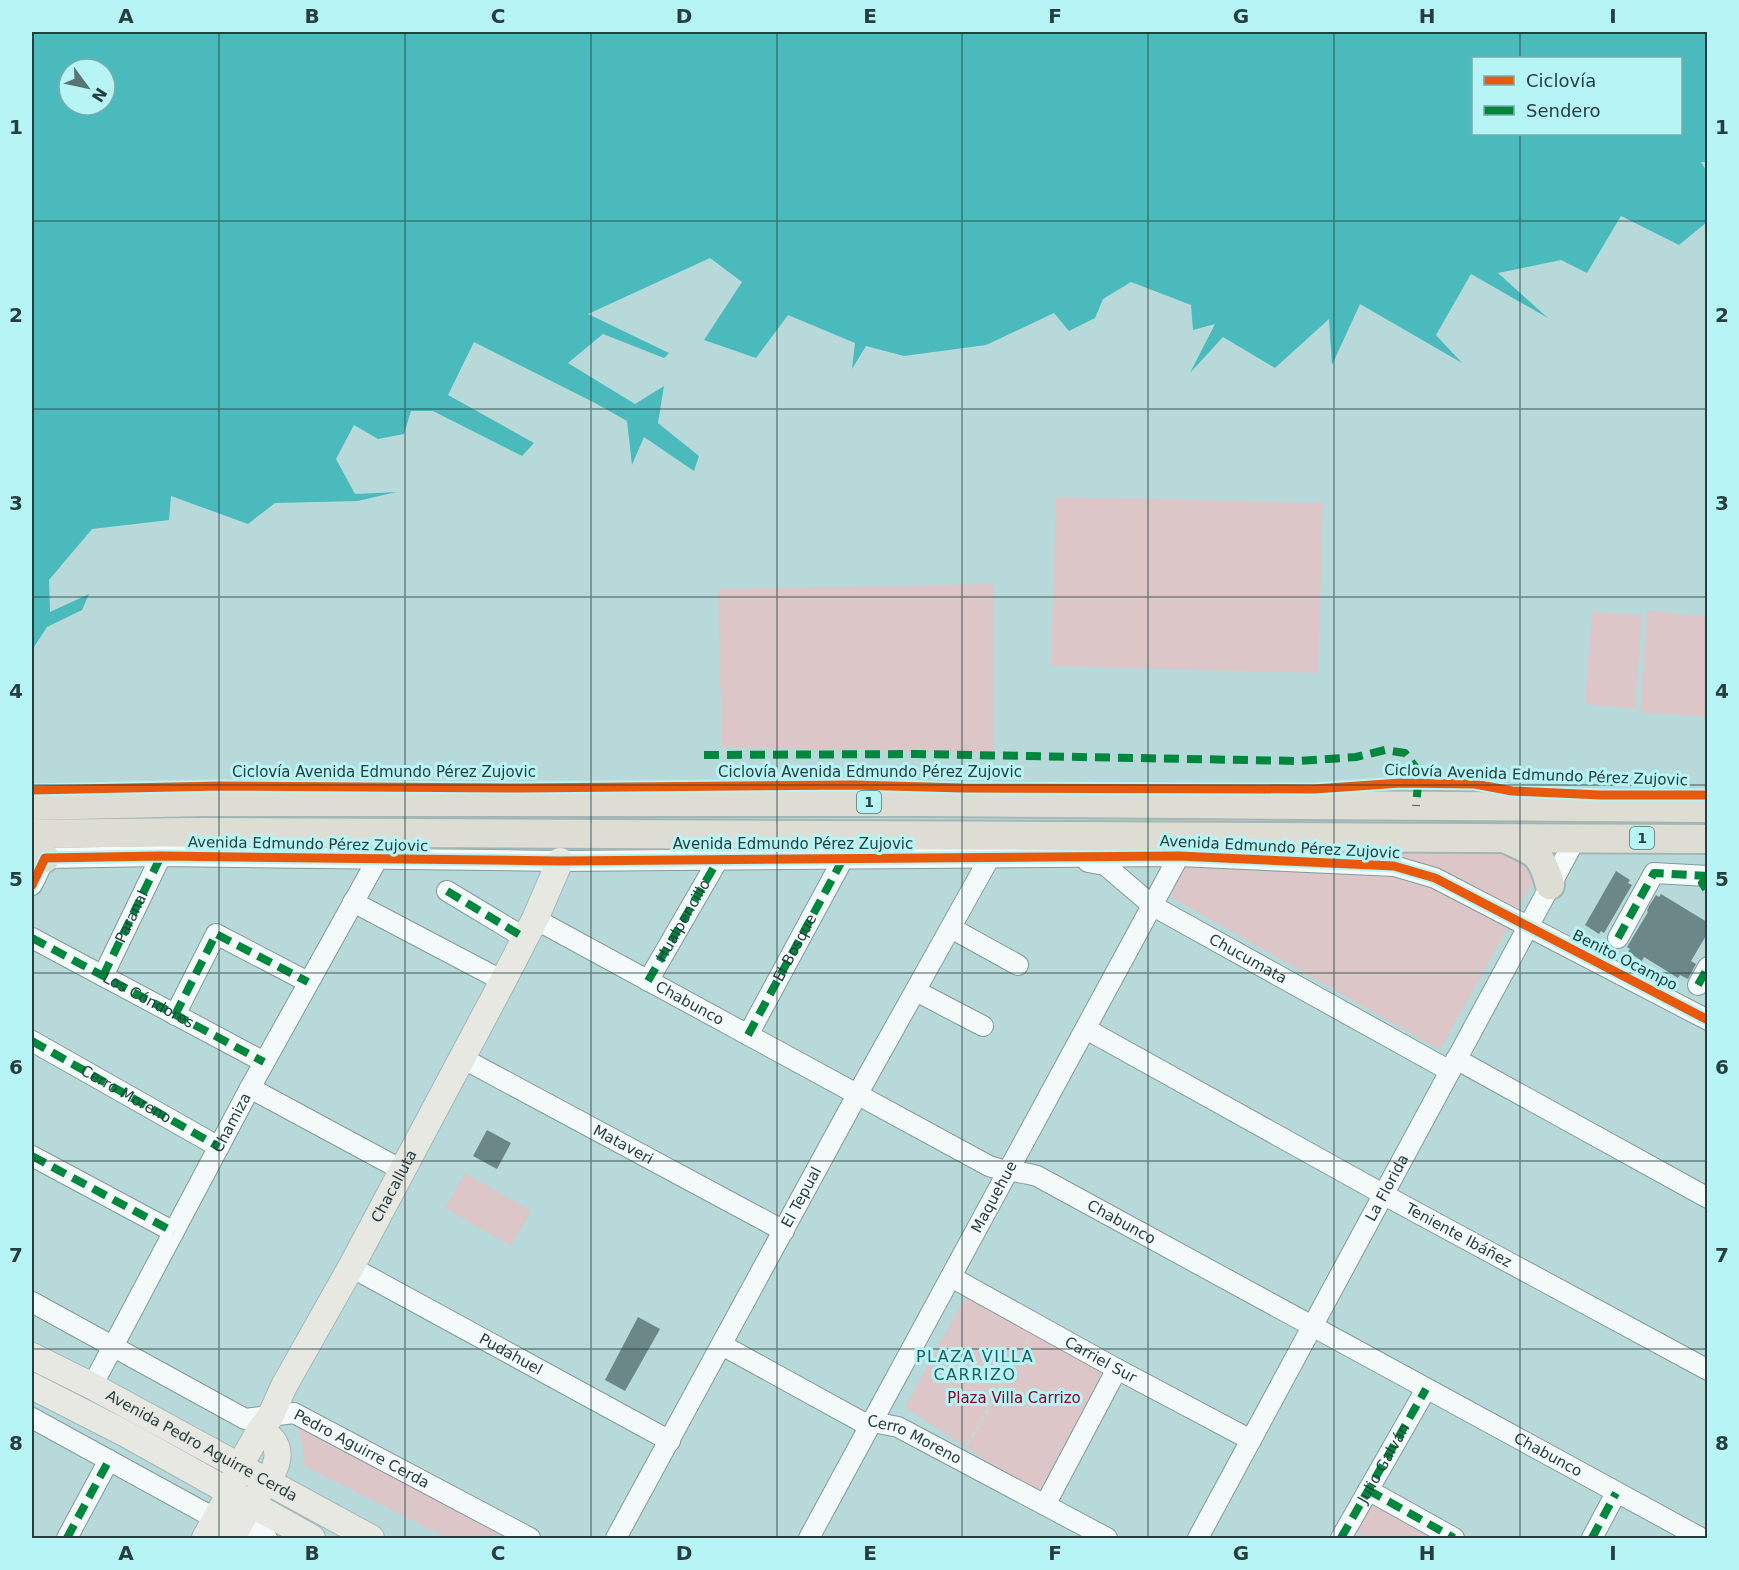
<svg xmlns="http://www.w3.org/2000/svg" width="1739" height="1570" viewBox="0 0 1739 1570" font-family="'DejaVu Sans',sans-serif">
  <rect width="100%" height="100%" fill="#b8d9da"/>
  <g fill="#dcc6c7">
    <path d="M1056 497 1323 503 1318 673 1051 666Z"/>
    <path d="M994 584V753L722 747 718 589Z"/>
    <path d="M1647 610 1707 617V717L1640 712Z"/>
    <path d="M1592 612 1642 615 1635 709 1585 704Z"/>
    <path d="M1169 816 1707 818 1708 830 1562 829 1440 1050 1171 897 1184 866 1179 856Z"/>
    <path d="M465 1173 531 1211 511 1246 445 1208Z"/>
    <path d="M966 1296 1109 1373 1040 1496 905 1407Z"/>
    <path d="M297 1424 512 1538H447L304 1466 303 1447Z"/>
    <path d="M1369 1499 1442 1538H1369L1353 1530Z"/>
  </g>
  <path fill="#4bbabd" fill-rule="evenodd" d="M32 32H1707L1708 162H1701L1707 172V222L1679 245 1621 216 1587 273 1561 260 1498 273 1548 318 1471 274 1436 335 1462 363 1360 304 1332 365 1329 319 1275 368 1223 337 1190 373 1215 324 1193 330 1191 305 1131 282 1103 299 1095 318 1069 331 1054 313 986 345 904 356 866 346 852 369 855 343 788 315 756 358 704 340 742 282 710 258 588 314 669 353 664 358 603 334 568 363 635 404 664 386 658 423 699 456 694 471 644 437 632 465 627 421 595 403 474 342 448 395 534 443 522 456 433 411H411L404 434 378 439 354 425 336 459 355 494 396 492 358 501 275 503 248 524 171 496 169 520 92 529 49 580 50 612 89 594 82 610 47 627 32 650ZM1474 58H1680V134H1474ZM69 69H105V105H69Z"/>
  <g fill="#6c8788">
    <path d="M1616 871 1630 880 1628 883 1632 885 1604 933 1601 931 1599 934 1585 925Z"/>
    <path d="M1661 894 1707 922V934L1691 961 1696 964 1688 979 1680 975 1678 978 1644 957 1642 961 1628 952 1630 949 1627 947 1648 912 1647 911 1649 906 1656 895 1659 897Z"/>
    <path d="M487 1130 511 1143 497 1169 473 1156Z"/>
    <path d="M638 1317 660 1329 625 1391 605 1380Z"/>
  </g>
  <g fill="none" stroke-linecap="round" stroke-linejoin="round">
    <defs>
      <g id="minor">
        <path id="s1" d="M1088 862 1105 865 1153 906 1450 1071"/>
        <path d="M32 885 45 858 161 856 560 861 1179 856 1394 866 1435 878 1708 1020"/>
        <path d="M447 891 525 938"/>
        <path d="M353 902 503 981"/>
        <path id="s2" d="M535 919 989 1166C1004 1172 1021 1171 1037 1176L1701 1538"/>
        <path d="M951 928 1018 965"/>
        <path d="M32 938 264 1062"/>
        <path d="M1618 938 1654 873 1708 876"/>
        <path id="s3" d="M103 976 161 856"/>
        <path d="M648 981 718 860"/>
        <path d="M1698 985 1708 967"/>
        <path d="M916 991 983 1026"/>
        <path d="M175 1015 216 934 308 982"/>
        <path id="s4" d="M1086 1029 1399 1203 1708 1370"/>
        <path id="s5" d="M748 1035 843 859"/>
        <path d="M32 1041 219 1147"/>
        <path id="s6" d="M462 1058 784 1231"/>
        <path d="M1456 1059 1708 1198"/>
        <path d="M250 1088 402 1170"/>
        <path d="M32 1156 174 1232"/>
        <path id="s7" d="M351 1267 670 1441"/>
        <path id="s8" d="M951 1277 1117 1369 1251 1440"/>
        <path id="s9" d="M32 1302 245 1419 294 1413 530 1538"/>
        <path id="s10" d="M722 1345 862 1422H873L898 1427 1107 1538"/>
        <path id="s11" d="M92 1386 250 1088 377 860"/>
        <path d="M32 1418 216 1519"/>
        <path d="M1368 1490 1454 1538"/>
        <path d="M1045 1505 1117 1369"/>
        <path d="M240 1524 267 1538"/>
        <path d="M67 1538 109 1460"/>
        <path id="s12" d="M616 1538 857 1095 990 857"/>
        <path id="s13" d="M809 1538 1179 856"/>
        <path id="s14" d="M1198 1538 1576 838"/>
        <path d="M1341 1538 1426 1389"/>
        <path d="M1592 1538 1616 1493"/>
      </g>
      <g id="major">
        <path id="s15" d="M32 1356 92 1386 371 1538"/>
        <path d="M32 1386 126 1434 312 1538"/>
        <path id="s16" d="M205 1538 230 1493 239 1467 260 1430 270 1417 284 1386 351 1267 503 981 535 919 560 861"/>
        <path d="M232 1538C238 1527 244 1516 250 1505 261 1488 287 1464 274 1442 271 1437 264 1433 260 1430"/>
      </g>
      <g id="highway">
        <path d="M32 806 202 802H929L1708 808"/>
        <path d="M32 834 194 832 1708 839"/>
        <path d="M1506 839C1535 852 1541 852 1550 885"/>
        <path d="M32 858H45"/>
      </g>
    </defs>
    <use href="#minor" stroke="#819b9c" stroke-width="22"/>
    <use href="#major" stroke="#a3b6b6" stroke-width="28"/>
    <use href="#highway" stroke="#a3b6b6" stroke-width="32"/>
    <path stroke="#c9d3d3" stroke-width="3" stroke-dasharray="6 3" stroke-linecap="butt" d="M967 1445 1028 1339"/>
    <use href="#minor" stroke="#f4f9f9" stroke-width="20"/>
    <use href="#major" stroke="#e7e8e2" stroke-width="26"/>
    <use href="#highway" stroke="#deddd3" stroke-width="28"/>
    <g stroke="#00873e" stroke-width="8" stroke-dasharray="15 8" stroke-linecap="butt">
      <path d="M704 755 915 754 1300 761 1356 757 1385 750 1405 753 1419 772 1416 806"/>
      <path d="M1708 878 1702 883 1708 892"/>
      <path d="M447 891 525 938"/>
      <path id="s17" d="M32 938 264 1062"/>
      <path d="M1618 938 1654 873 1708 876"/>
      <path d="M103 976 161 856"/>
      <path id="s18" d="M648 981 718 860"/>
      <path d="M1698 985 1708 967"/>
      <path d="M175 1015 216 934 308 982"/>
      <path d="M748 1035 843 859"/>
      <path id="s19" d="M32 1041 219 1147"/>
      <path d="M32 1156 174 1232"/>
      <path d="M1368 1490 1454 1538"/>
      <path d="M67 1538 109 1460"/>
      <path id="s20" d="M1341 1538 1426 1389"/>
      <path d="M1592 1538 1616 1493"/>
    </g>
    <defs>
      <g id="cycleway">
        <path d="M32 790 221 786 521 788 853 785 963 788 1314 789 1401 783 1475 784 1512 791 1601 795H1708"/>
        <path d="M32 885 45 858 161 856 560 861 1179 856 1394 866 1435 878 1708 1020"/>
      </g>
    </defs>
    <use href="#cycleway" stroke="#b6f4f6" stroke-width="13"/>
    <use href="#cycleway" stroke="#e8590c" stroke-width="9"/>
  </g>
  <path fill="none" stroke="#253e3e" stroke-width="1.5" stroke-opacity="0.55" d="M219 32V1538M405 32V1538M591 32V1538M777 32V1538M962 32V1538M1148 32V1538M1334 32V1538M1520 32V58M1520 134V1538M32 221H1708M32 409H1708M32 597H1708M32 785H1708M32 973H1708M32 1161H1708M32 1349H1708"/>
  <g text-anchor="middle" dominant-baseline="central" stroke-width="6" stroke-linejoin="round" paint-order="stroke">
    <g fill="#b6f4f6" stroke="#507575" stroke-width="1.5">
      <rect x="857" y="791" width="24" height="22" rx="4.5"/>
      <rect x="1630" y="827" width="24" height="22" rx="4.5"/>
    </g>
    <g font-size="14" font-weight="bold" fill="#253e3e">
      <text x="869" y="802">1</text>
      <text x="1642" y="838">1</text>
    </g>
    <g font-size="15" fill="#253e3e" stroke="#b6f4f6">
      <text x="384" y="772">Ciclovía Avenida Edmundo Pérez Zujovic</text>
      <text x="870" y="772">Ciclovía Avenida Edmundo Pérez Zujovic</text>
      <text transform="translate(1536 775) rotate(2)">Ciclovía Avenida Edmundo Pérez Zujovic</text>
      <text transform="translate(308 844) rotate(1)">Avenida Edmundo Pérez Zujovic</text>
      <text x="793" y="844">Avenida Edmundo Pérez Zujovic</text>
      <text transform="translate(1280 847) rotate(3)">Avenida Edmundo Pérez Zujovic</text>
      <text stroke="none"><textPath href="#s3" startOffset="66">Paranal</textPath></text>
      <text stroke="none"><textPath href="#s18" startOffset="70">Hualpencillo</textPath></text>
      <text stroke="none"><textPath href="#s5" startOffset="99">El Bosque</textPath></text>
      <text stroke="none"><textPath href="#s1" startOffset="189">Chucumata</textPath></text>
      <text transform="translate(1625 960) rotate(27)">Benito Ocampo</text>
      <text stroke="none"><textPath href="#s17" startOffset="132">Los Cóndores</textPath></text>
      <text stroke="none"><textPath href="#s2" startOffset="176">Chabunco</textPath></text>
      <text stroke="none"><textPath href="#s19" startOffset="108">Cerro Moreno</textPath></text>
      <text stroke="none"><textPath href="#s11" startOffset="298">Chamiza</textPath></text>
      <text stroke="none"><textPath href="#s6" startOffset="183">Mataveri</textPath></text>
      <text stroke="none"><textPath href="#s16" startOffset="400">Chacalluta</textPath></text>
      <text stroke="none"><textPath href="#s14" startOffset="398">La Florida</textPath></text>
      <text stroke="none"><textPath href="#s12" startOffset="388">El Tepual</textPath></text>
      <text stroke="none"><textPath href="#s13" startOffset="388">Maquehue</textPath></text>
      <text stroke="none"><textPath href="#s2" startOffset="662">Chabunco</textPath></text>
      <text stroke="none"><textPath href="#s4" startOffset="426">Teniente Ibáñez</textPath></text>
      <text stroke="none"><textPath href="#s7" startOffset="182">Pudahuel</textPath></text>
      <text stroke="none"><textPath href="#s8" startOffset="171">Carriel Sur</textPath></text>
      <text stroke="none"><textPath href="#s10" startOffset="216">Cerro Moreno</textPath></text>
      <text stroke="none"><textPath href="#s15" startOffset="192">Avenida Pedro Aguirre Cerda</textPath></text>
      <text stroke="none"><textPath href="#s9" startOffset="369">Pedro Aguirre Cerda</textPath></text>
      <text stroke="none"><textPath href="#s2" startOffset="1148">Chabunco</textPath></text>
      <text stroke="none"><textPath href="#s20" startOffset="86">Julio Galván</textPath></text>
    </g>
    <g font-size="15" fill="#940228" stroke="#b6f4f6">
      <text x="1014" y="1398">Plaza Villa Carrizo</text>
    </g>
    <g font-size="16" letter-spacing="1.5" fill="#225f61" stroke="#b6f4f6">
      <text x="975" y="1356">PLAZA VILLA<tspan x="975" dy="18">CARRIZO</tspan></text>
    </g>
  </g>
  <rect width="1739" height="1570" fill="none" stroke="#b6f4f6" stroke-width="66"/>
  <rect x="1472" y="57" width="210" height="78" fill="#b6f4f6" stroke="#7cabac" stroke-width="1.5"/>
  <rect x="1484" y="76" width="30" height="9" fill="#e8590c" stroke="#7cabac" stroke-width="1.5"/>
  <text x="1526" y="87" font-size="18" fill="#253e3e">Ciclovía</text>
  <rect x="1484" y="106" width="30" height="9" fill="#00873e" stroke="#7cabac" stroke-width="1.5"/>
  <text x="1526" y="117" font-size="18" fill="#253e3e">Sendero</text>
  <g transform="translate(87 87) rotate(123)"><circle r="28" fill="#b6f4f6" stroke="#7cabac" stroke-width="1.5"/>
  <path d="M0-4.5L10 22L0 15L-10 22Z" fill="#587475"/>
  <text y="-9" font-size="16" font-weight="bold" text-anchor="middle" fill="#253e3e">N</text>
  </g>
  <rect x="33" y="33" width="1673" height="1504" fill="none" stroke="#253e3e" stroke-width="2"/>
  <g font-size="20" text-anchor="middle" font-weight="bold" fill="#253e3e">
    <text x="126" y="23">A</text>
    <text x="312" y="23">B</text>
    <text x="498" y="23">C</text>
    <text x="684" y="23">D</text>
    <text x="870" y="23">E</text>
    <text x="1055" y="23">F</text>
    <text x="1241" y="23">G</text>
    <text x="1427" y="23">H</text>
    <text x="1613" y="23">I</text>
    <text x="16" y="134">1</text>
    <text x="1722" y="134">1</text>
    <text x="16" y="322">2</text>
    <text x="1722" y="322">2</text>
    <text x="16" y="510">3</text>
    <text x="1722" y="510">3</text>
    <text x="16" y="698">4</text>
    <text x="1722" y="698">4</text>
    <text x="16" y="886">5</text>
    <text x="1722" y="886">5</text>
    <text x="16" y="1074">6</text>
    <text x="1722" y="1074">6</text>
    <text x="16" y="1262">7</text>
    <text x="1722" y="1262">7</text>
    <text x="16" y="1450">8</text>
    <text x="1722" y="1450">8</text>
    <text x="126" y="1560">A</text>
    <text x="312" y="1560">B</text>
    <text x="498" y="1560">C</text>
    <text x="684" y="1560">D</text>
    <text x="870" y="1560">E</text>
    <text x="1055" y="1560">F</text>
    <text x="1241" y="1560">G</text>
    <text x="1427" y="1560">H</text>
    <text x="1613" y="1560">I</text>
  </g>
</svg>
